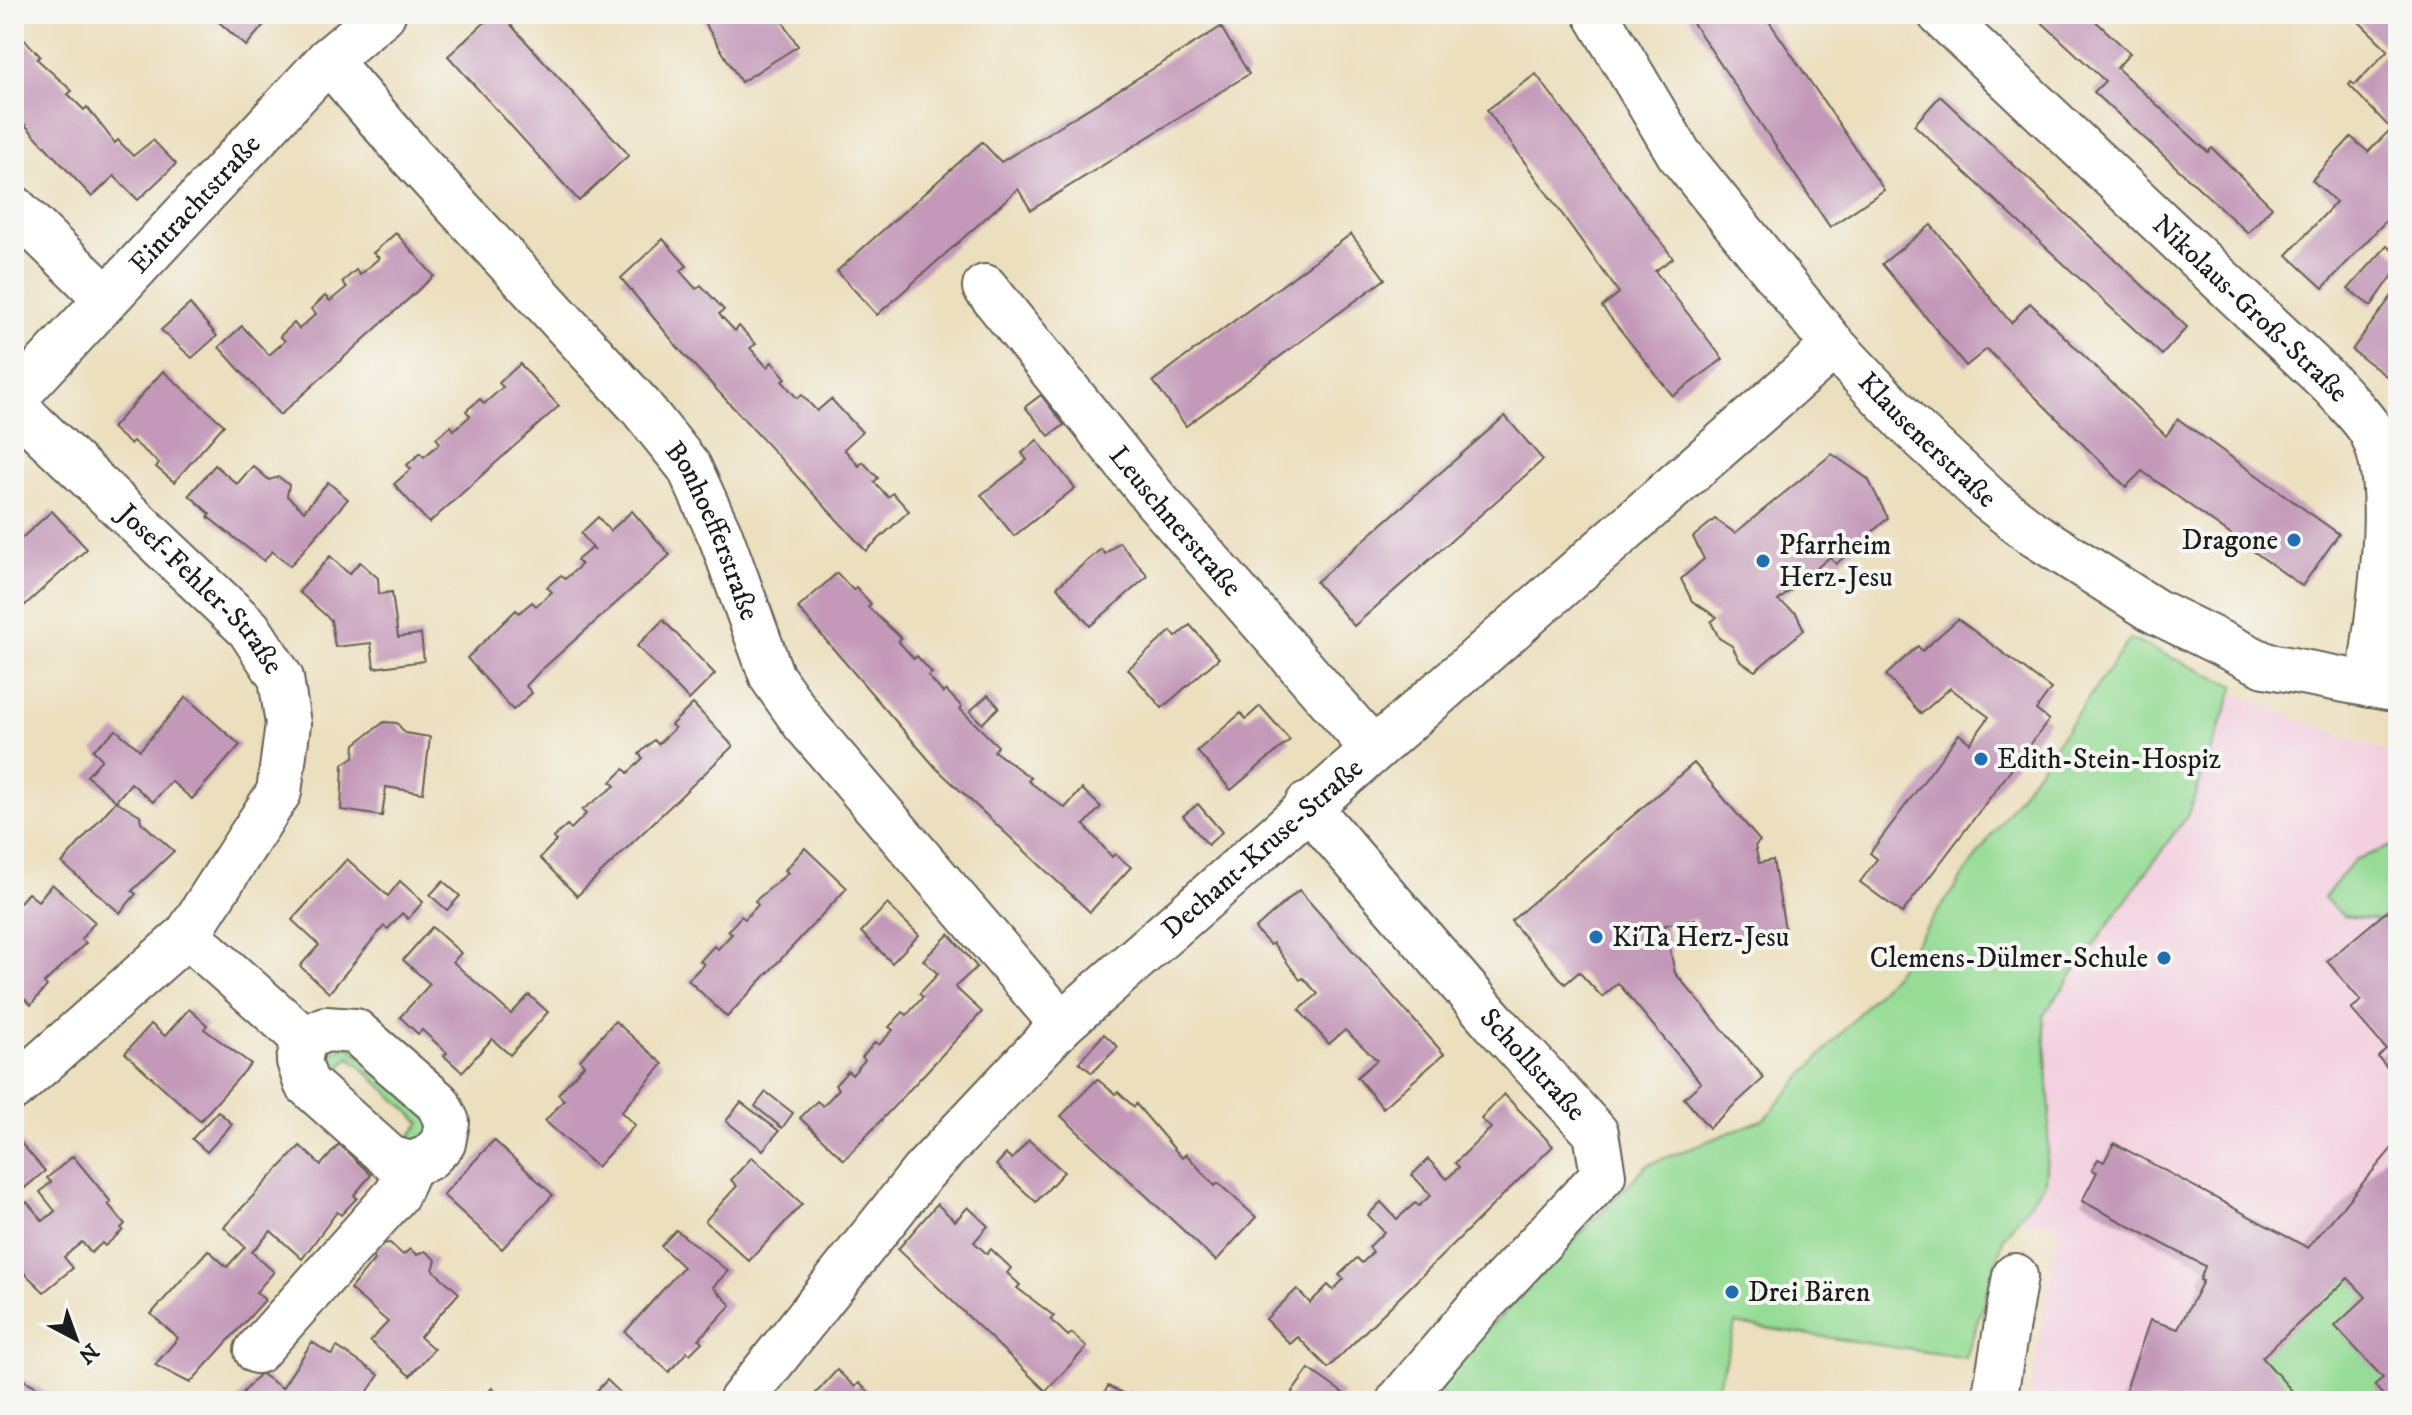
<svg xmlns="http://www.w3.org/2000/svg" width="2412" height="1415" viewBox="0 0 2412 1415" font-family="'IM FELL DW Pica',serif">
  <rect width="100%" height="100%" fill="#f6f6f2"/>
  <filter id="ink" filterUnits="userSpaceOnUse"><feTurbulence type="fractalNoise" baseFrequency=".0125" numOctaves="2"/><feDisplacementMap in="SourceGraphic" scale="16" xChannelSelector="R" yChannelSelector="G"/><feConvolveMatrix kernelMatrix="1 2 1 2 8 2 1 2 1" color-interpolation-filters="sRGB"/></filter>
  <filter id="wash" filterUnits="userSpaceOnUse"><feTurbulence type="fractalNoise" baseFrequency=".006" numOctaves="4" result="noise"/><feDisplacementMap in="SourceGraphic" scale="32" xChannelSelector="R" yChannelSelector="G"/><feGaussianBlur stdDeviation="1.8" result="paint"/><feColorMatrix in="noise" values="0 0 0 0 0 0 0 0 0 0 0 0 0 0 0 0 0 1.4 0 .05"/><feComposite in="paint" operator="in"/></filter>
  <g filter="url(#wash)">
    <rect width="100%" height="100%" fill="#ecdfbe"/>
    <path fill="#f3cfdf" d="M2140 656 2398 757V1401H2029L2058 1227 1791 1160Z"/>
    <g fill="#97dc96" stroke="#5a7c59" stroke-width="2">
      <path d="M2130 639 2235 686 2188 814 2043 1016 2050 1110 2045 1183 2004 1237 1966 1358 1736 1324 1713 1401H1452L1432 1387 1647 1165 1764 1119 1893 975Z"/>
      <path d="M2398 835V916L2389 921 2343 916 2324 898 2354 860 2395 845Z"/>
      <path d="M348 1046 430 1113 431 1136 401 1146 421 1123 350 1057 329 1079 324 1070C327 1055 334 1050 348 1046Z"/>
      <path d="M2371 1250 2398 1401H2280L2249 1366Z"/>
    </g>
    <g id="blocks">
      <g fill="#c398b8">
        <path d="M210 14H273L246 46Z"/>
        <path d="M494 14H501L629 155 579 201 448 56Z"/>
        <path d="M699 14H778L798 46 741 82Z"/>
        <path d="M1687 14H1764L1884 190 1830 227Z"/>
        <path d="M2033 14H2088L2130 53 2117 68 2208 152 2212 148 2272 207 2248 233 2094 92 2105 81Z"/>
        <path d="M2351 14H2398V165L2391 173 2398 179V208L2323 288 2287 255 2336 202 2312 180 2351 137 2368 152 2391 129 2349 85 2351 82 2355 85 2388 50Z"/>
        <path d="M1221 27 1249 74 1031 210 1018 189 877 315 837 271 982 142 1001 162Z"/>
        <path d="M14 35 20 41 23 38 40 56 37 59 72 91 68 94 84 110 87 107 115 143 118 140 133 156 153 140 176 164 138 200 114 176 92 197 14 113Z"/>
        <path d="M1536 74 1673 258 1655 271 1723 359 1673 396 1602 307 1619 293 1487 110Z"/>
        <path d="M1940 96 2187 327 2162 355 1914 125Z"/>
        <path d="M1931 225 2011 323 2030 303 2166 436 2178 419 2339 534 2302 586 2142 471 2126 487 1987 349 1966 366 1882 264Z"/>
        <path d="M396 233 434 276 280 415 219 347 242 326 269 355 285 341 280 336 294 323 299 329 316 314 311 309 325 296 330 301 347 287 342 282 356 270 360 275 379 258 373 253Z"/>
        <path d="M1351 234 1385 279 1186 426 1153 381Z"/>
        <path d="M663 239 687 266 680 271 696 289 701 285 724 310 719 314 735 331 739 326 756 344 750 348 767 367 772 362 786 378 782 381 797 398 802 395 817 411 831 399 862 432 844 449 859 466 863 462 878 478 874 482 888 497 893 493 909 511 866 551 680 350 621 278Z"/>
        <path d="M2387 246 2398 255V268L2371 306 2348 289Z"/>
        <path d="M2394 293 2398 296V385L2352 350Z"/>
        <path d="M190 304 217 336 192 358 161 330Z"/>
        <path d="M520 364 559 406 429 523 394 484 411 469 407 465 420 453 424 457 440 443 436 438 451 426 454 430 470 416 466 411 480 399 484 404 503 387 499 383Z"/>
        <path d="M163 371 224 425 174 482 156 467 159 463 133 441 130 444 112 428Z"/>
        <path d="M1041 395 1064 425 1049 436 1025 407Z"/>
        <path d="M1505 416 1543 460 1354 626 1316 582Z"/>
        <path d="M1037 440 1075 488 1014 536 981 495 1027 460 1022 453Z"/>
        <path d="M1832 454 1868 479 1888 518 1836 564 1830 557 1778 601 1796 613 1804 630 1755 671 1740 661 1732 646 1719 638 1711 622 1717 617 1692 601 1681 579 1704 559 1693 537 1715 519 1735 533Z"/>
        <path d="M215 465 237 484 253 466 269 480 279 477 289 485 287 496 304 511 328 482 348 499 290 566 272 551 264 561 208 517 210 514 189 495Z"/>
        <path d="M52 511 87 549 14 615V545Z"/>
        <path d="M632 511 670 555 539 672 526 686 532 693 513 710 467 658 516 610 519 613 532 602 536 606 552 592 547 587 561 575 565 579 581 565 577 560 592 548 595 551 581 533 598 517 610 531Z"/>
        <path d="M1119 542 1148 576 1090 626 1057 587 1101 549 1105 554Z"/>
        <path d="M330 556 349 574 360 562 378 578 379 594 392 592 398 637 421 634 424 661 374 668 371 643 335 647 331 620 299 592Z"/>
        <path d="M837 573 853 590 856 587 871 604 868 607 901 638 898 641 914 659 917 656 932 673 928 676 943 693 946 690 962 707 960 709 998 746 994 751 1031 778 1028 781 1065 808 1082 789 1101 807 1084 825 1112 857 1115 854 1131 867 1090 912 936 768 798 608Z"/>
        <path d="M1958 619 2051 689 2036 710 2049 720 1902 913 1860 882 1877 859 1870 853 1959 734 1970 743 1989 717 1950 688 1921 714 1886 675 1918 646 1922 651Z"/>
        <path d="M663 620 715 674 689 700 637 646Z"/>
        <path d="M1190 625 1219 658 1162 708 1128 669 1171 631 1176 637Z"/>
        <path d="M988 695 999 707 982 724 970 711Z"/>
        <path d="M186 697 240 745 192 799 171 781 153 802 131 783 116 801 140 815 141 822 174 851 132 891 136 894 120 913 62 863 116 801 87 776 102 759 93 750 116 730 140 750Z"/>
        <path d="M693 704 733 746 577 896 540 858 556 841 553 838 567 825 571 829 586 814 582 810 615 786 611 782 624 769 628 773 643 758 639 754 654 740 658 744 675 728 671 725Z"/>
        <path d="M1260 706 1290 740 1231 790 1197 751 1241 713 1246 719Z"/>
        <path d="M384 722 397 723 405 733 430 737 423 793 386 787 382 816 341 810 343 764 354 757 355 744Z"/>
        <path d="M1694 763 1760 841 1755 846 1759 863 1773 860 1785 929 1700 945 1695 919 1665 925 1675 973 1764 1078 1709 1128 1684 1098 1701 1083 1618 983 1602 997 1579 972 1565 984 1511 921Z"/>
        <path d="M1198 804 1222 832 1208 845 1183 816Z"/>
        <path d="M805 848 847 888 727 1017 688 980 704 964 700 961 714 946 718 949 732 934 728 931 741 916 745 919 758 905 755 901 788 873 785 870Z"/>
        <path d="M347 859 388 896 400 881 423 902 408 919 402 913 388 929 384 926 329 993 300 966 319 945 292 920Z"/>
        <path d="M443 881 460 896 447 910 430 895Z"/>
        <path d="M52 884 95 922 81 939 86 943 44 983 47 986 31 1005 19 994 14 1000V909L28 893 38 901Z"/>
        <path d="M1299 890 1444 1054 1383 1108 1357 1077 1377 1060 1345 1030 1329 1044 1299 1010 1318 994 1303 978 1300 980 1273 943 1270 945 1255 929Z"/>
        <path d="M2398 897V1080L2378 1057 2386 1049 2351 1009 2361 1001 2327 961 2393 906 2390 904Z"/>
        <path d="M887 904 919 935 892 963 861 932Z"/>
        <path d="M432 927 461 953 453 962 511 1014 529 995 548 1012 510 1055 492 1039 462 1072 444 1056 447 1053 422 1030 418 1034 400 1017 430 984 403 960Z"/>
        <path d="M949 934 977 967 955 987 982 1012 844 1160 800 1118 817 1101 823 1106 839 1089 835 1085 848 1071 852 1075 865 1060 862 1057 875 1042 879 1045 893 1030 889 1027 903 1012 907 1015 923 997 919 994 938 974 923 960Z"/>
        <path d="M189 1009 207 1025 204 1029 251 1064 200 1121 125 1053 151 1024 165 1036Z"/>
        <path d="M615 1021 663 1064 621 1112 635 1125 597 1167 545 1121 564 1100 558 1094 584 1065 580 1060Z"/>
        <path d="M1104 1034 1118 1047 1092 1073 1079 1062Z"/>
        <path d="M1097 1079 1115 1094 1118 1092 1134 1107 1136 1104 1182 1158 1186 1154 1215 1186 1218 1183 1256 1217 1216 1261 1061 1116Z"/>
        <path d="M766 1092 793 1113 782 1128 755 1106Z"/>
        <path d="M1504 1094 1553 1146 1328 1368 1298 1337 1290 1344 1266 1319 1297 1289 1310 1303 1328 1285 1333 1290 1344 1279 1339 1275 1357 1258 1362 1263 1373 1252 1369 1247 1384 1232 1368 1215 1381 1202 1397 1219 1415 1203 1419 1206 1431 1195 1412 1175 1428 1159 1447 1179 1459 1167 1455 1163 1491 1128 1481 1119Z"/>
        <path d="M741 1102 779 1131 763 1150 726 1121Z"/>
        <path d="M218 1111 232 1124 207 1152 192 1139Z"/>
        <path d="M14 1135 45 1171 14 1197Z"/>
        <path d="M494 1140 553 1195 502 1249 443 1195Z"/>
        <path d="M1029 1140 1064 1172 1036 1202 996 1165 1006 1154 1012 1159Z"/>
        <path d="M2398 1141V1401H2388L2374 1385 2383 1378 2335 1326 2366 1297 2348 1278 2262 1357 2301 1401H2122L2150 1320 2178 1329 2203 1281 2200 1280 2205 1266 2082 1201 2097 1172 2092 1170 2098 1159 2104 1162 2114 1143 2308 1248Z"/>
        <path d="M339 1144 371 1175 354 1195 357 1198 341 1215 337 1212 302 1259 271 1231 252 1252 274 1272 256 1292 265 1300 190 1383 155 1365 178 1338 151 1314 208 1250 227 1267 245 1247 224 1227 300 1146 321 1165Z"/>
        <path d="M73 1156 111 1202 108 1204 125 1224 121 1228 123 1230 105 1246 102 1243 91 1253 82 1242 64 1257 73 1268 44 1292 14 1263V1210L27 1202 43 1221 55 1211 40 1192 51 1182 47 1178Z"/>
        <path d="M752 1157 802 1204 749 1261 705 1221 737 1186 731 1180Z"/>
        <path d="M937 1204 955 1221 968 1207 988 1226 974 1242 987 1254 991 1249 1011 1268 1007 1273 1020 1285 1017 1288 1054 1316 1051 1320 1068 1336 1072 1333 1087 1347 1046 1391 898 1249Z"/>
        <path d="M676 1230 728 1271 713 1287 731 1305 699 1339 702 1342 690 1354 687 1352 669 1372 625 1332 683 1267 661 1246Z"/>
        <path d="M390 1243 403 1255 410 1249 417 1255 425 1251 436 1260 433 1270 459 1293 420 1337 434 1349 410 1376 370 1341 388 1322 350 1289 374 1260 372 1254 381 1244Z"/>
        <path d="M312 1342 332 1355 337 1347 379 1375 361 1401H236L260 1373 282 1388Z"/>
        <path d="M1309 1369 1343 1393 1338 1401H1286Z"/>
        <path d="M837 1370 855 1387 859 1383 875 1398 809 1401Z"/>
        <path d="M14 1375 64 1401H14Z"/>
        <path d="M607 1380 629 1401H574L581 1393 588 1400Z"/>
        <path d="M1108 1386 1130 1397 1131 1393 1149 1401H1100Z"/>
        <path d="M492 1388 506 1401H480Z"/>
      </g>
    </g>
  </g>
  <g filter="url(#ink)">
    <use href="#blocks" fill-opacity="0" stroke="#656055" stroke-width="2"/>
    <g fill="none" stroke-linecap="round" stroke-linejoin="round">
      <defs>
        <g id="street">
          <path id="s1" d="M1596 14 1679 154 1834 346 1909 425 1990 500 2032 533 2155 611 2265 665 2398 690"/>
          <path id="s2" d="M1940 14 2333 386C2344 399 2359 413 2369 428 2403 483 2376 620 2369 685"/>
          <path id="s3" d="M328 60 409 154 640 406 689 467 721 537 772 677 805 724 1062 1024"/>
          <path d="M14 208 106 298"/>
          <path id="s4" d="M985 287 1155 499 1373 749"/>
          <path id="s5" d="M14 399 328 60 383 14"/>
          <path id="s6" d="M14 406 249 629 281 678 288 724 279 792 187 935 14 1088"/>
          <path id="s7" d="M1307 805 1494 1022 1596 1133 1603 1175 1472 1315 1399 1401"/>
          <path d="M187 935 304 1039"/>
          <path d="M325 1029 355 1031 438 1103 447 1122 443 1143 428 1158 410 1164 390 1158 306 1083 299 1061 304 1039Z"/>
          <path d="M257 1351 397 1194 410 1164"/>
          <path id="s8" d="M741 1401 923 1172 1062 1024 1834 346"/>
          <path d="M1994 1401 2015 1276"/>
        </g>
      </defs>
      <use href="#street" stroke="#656055" stroke-width="48"/>
      <use href="#street" stroke="#fff" stroke-width="44"/>
    </g>
  </g>
  <g fill="#1f6fb2" stroke="#f6f6f2" stroke-width="3">
    <circle cx="2294" cy="540" r="8"/>
    <circle cx="1763" cy="561" r="8"/>
    <circle cx="1981" cy="759" r="8"/>
    <circle cx="1596" cy="937" r="8"/>
    <circle cx="2164" cy="958" r="8"/>
    <circle cx="1732" cy="1292" r="8"/>
  </g>
  <g text-anchor="middle" dominant-baseline="central" stroke-width="8" stroke-linejoin="round" paint-order="stroke">
    <g font-size="28" fill="#1c1c1c" stroke="#f6f6f2">
      <text stroke="none"><textPath href="#s5" startOffset="266">Eintrachtstraße</textPath></text>
      <text stroke="none"><textPath href="#s2" startOffset="428">Nikolaus-Groß-Straße</textPath></text>
      <text stroke="none"><textPath href="#s1" startOffset="542">Klausenerstraße</textPath></text>
      <text stroke="none"><textPath href="#s4" startOffset="302">Leuschnerstraße</textPath></text>
      <text stroke="none"><textPath href="#s3" startOffset="612">Bonhoefferstraße</textPath></text>
      <text stroke="none"><textPath href="#s6" startOffset="262">Josef-Fehler-Straße</textPath></text>
      <text stroke="none"><textPath href="#s8" startOffset="762">Dechant-Kruse-Straße</textPath></text>
      <text stroke="none"><textPath href="#s7" startOffset="344">Schollstraße</textPath></text>
    </g>
    <g font-size="28" fill="#1c1c1c" stroke="#f6f6f2" text-anchor="start">
      <text x="2278" y="540" text-anchor="end">Dragone</text>
      <text x="1779" y="545">Pfarrheim<tspan x="1779" dy="32">Herz-Jesu</tspan></text>
      <text x="1997" y="759">Edith-Stein-Hospiz</text>
      <text x="1612" y="937">KiTa Herz-Jesu</text>
      <text x="2148" y="958" text-anchor="end">Clemens-Dülmer-Schule</text>
      <text x="1748" y="1292">Drei Bären</text>
    </g>
  </g>
  <rect width="2412" height="1415" fill="none" stroke="#f6f6f2" stroke-width="48"/>
  <g transform="translate(76 1339) rotate(139)" stroke="#f6f6f2" stroke-width="6" paint-order="stroke">
  <path d="M0-6L14 30L0 20L-14 30Z" fill="#1c1c1c"/>
  <text y="-12" font-size="22" font-weight="bold" text-anchor="middle" fill="#1c1c1c">N</text>
  </g>
</svg>
